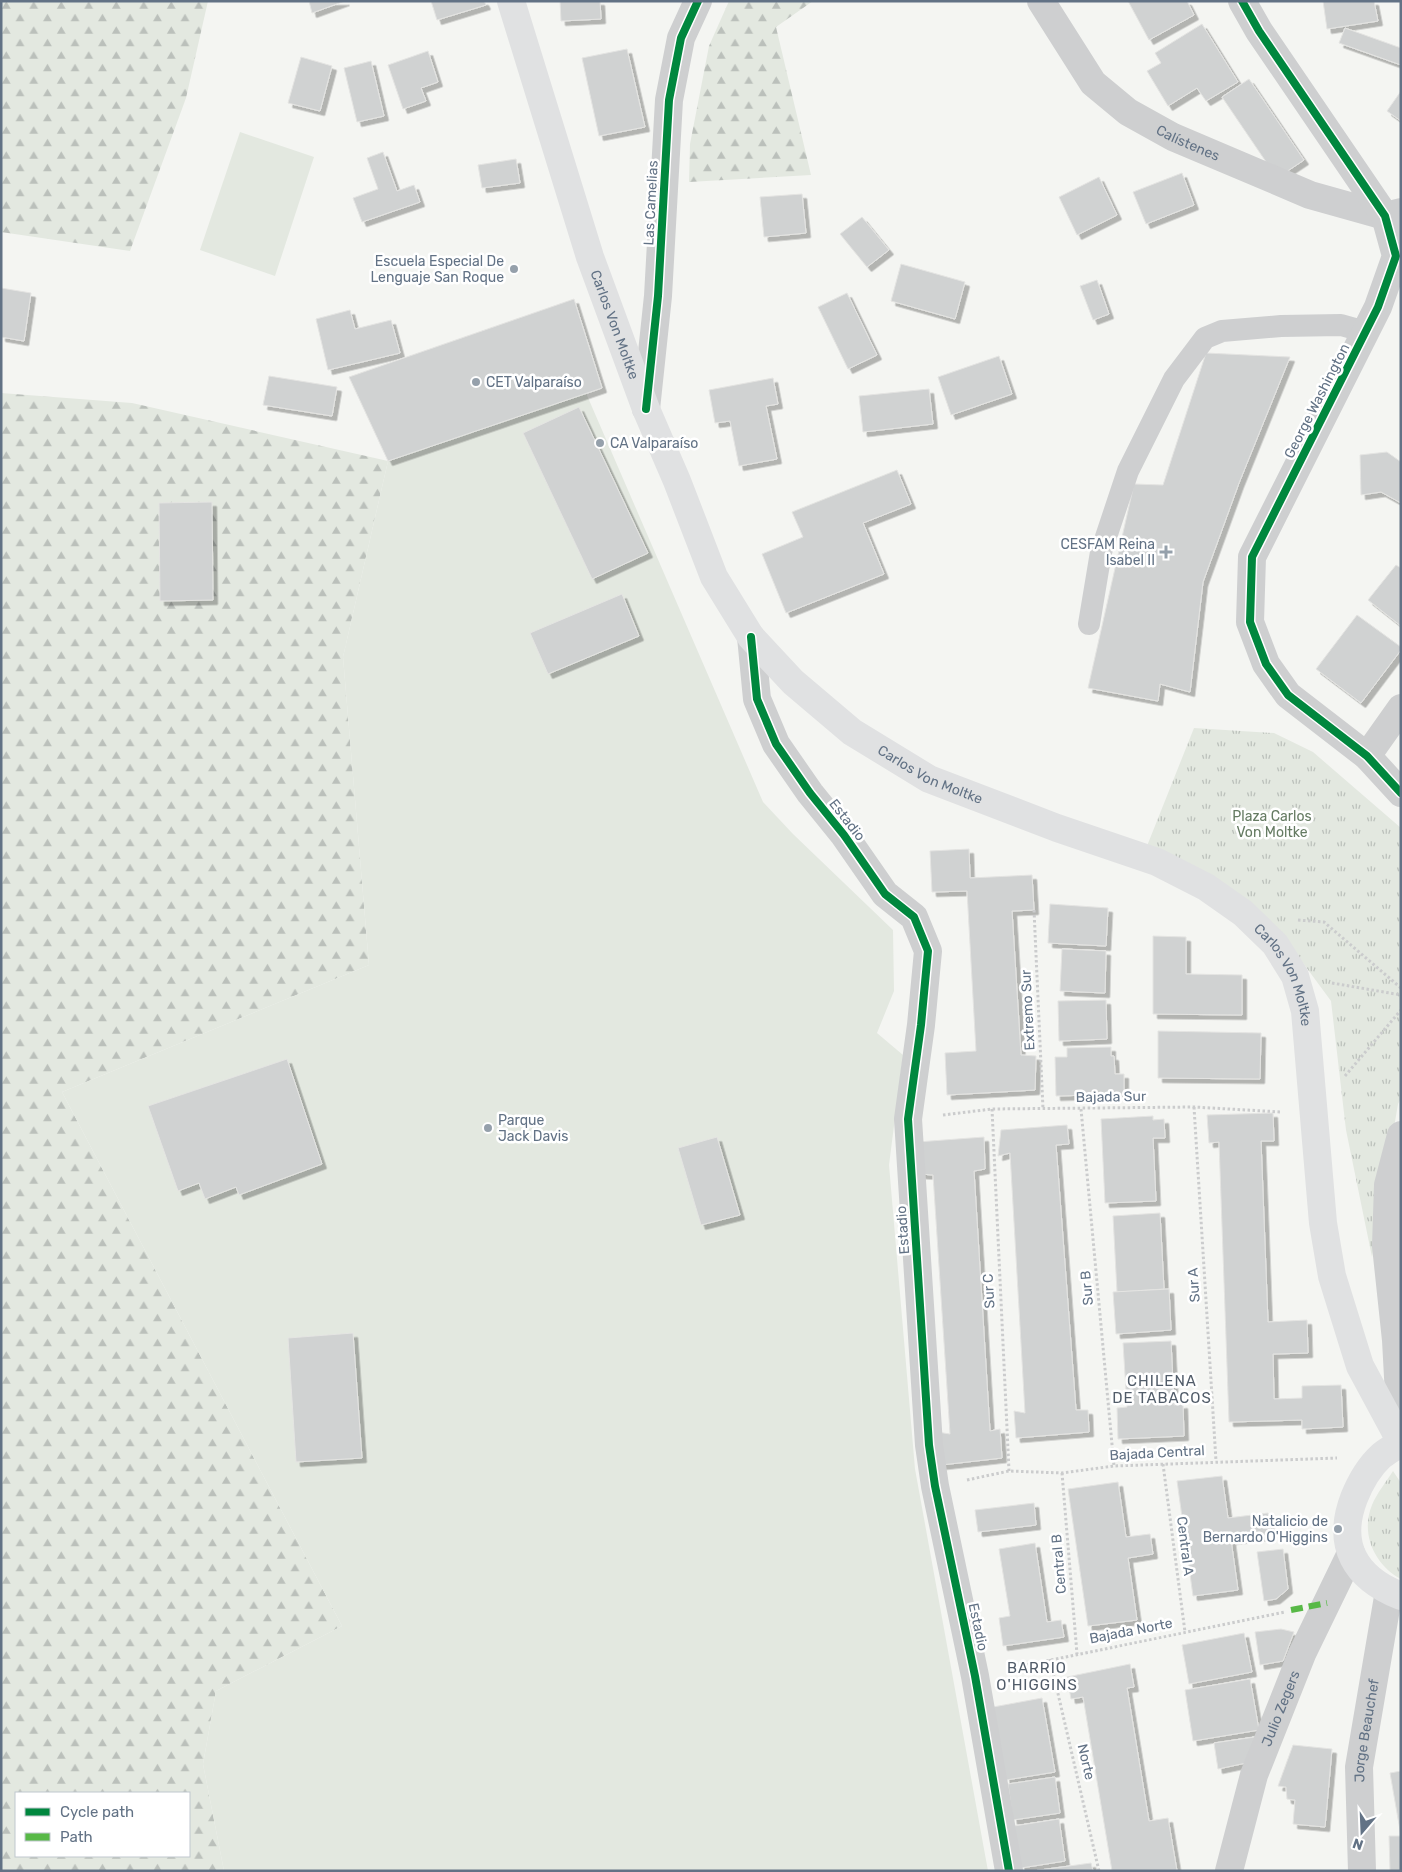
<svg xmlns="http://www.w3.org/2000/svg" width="1402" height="1872" viewBox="0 0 1402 1872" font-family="Rubik,sans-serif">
  <defs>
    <pattern id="grass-tufts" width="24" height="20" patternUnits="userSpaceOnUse" patternTransform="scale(1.25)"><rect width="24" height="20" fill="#e3e8e0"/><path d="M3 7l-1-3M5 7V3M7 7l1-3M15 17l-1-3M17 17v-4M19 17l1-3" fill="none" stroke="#bbc0bb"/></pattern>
    <pattern id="forest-firs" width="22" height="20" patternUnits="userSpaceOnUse" patternTransform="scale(1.25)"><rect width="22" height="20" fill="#e3e8e0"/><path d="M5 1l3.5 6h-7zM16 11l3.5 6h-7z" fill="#bbc0bb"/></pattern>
    <filter id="shadow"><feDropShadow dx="4.5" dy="4.5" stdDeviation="0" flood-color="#0004"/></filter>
  </defs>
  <rect width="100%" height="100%" fill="#f4f5f2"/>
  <g fill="url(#grass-tufts)">
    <path d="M1194 728 1274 733 1313 752 1401 828V1098L1398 1104 1372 1257 1346 1130 1331 1001 1281 933 1143 856Z"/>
    <path d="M1393 1471 1401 1483V1579C1375 1565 1360 1534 1372 1505 1377 1493 1386 1482 1393 1471Z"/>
  </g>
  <g fill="url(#forest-firs)" fill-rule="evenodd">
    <path d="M1 1H208L186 98 130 251 1 232Z"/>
    <path d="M729 1H813L776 27 811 175 689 182 690 144 709 46Z"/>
    <path d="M1 393 132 403 388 461 343 657 369 965 62 1092 342 1626 216 1691 203 1764 224 1871H1ZM16 1793H189V1856H16Z"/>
  </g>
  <g fill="#e3e8e0">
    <path d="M240 132 314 157 275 276 200 250Z"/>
    <path d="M586 393 763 802 793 834 893 930 894 991 877 1033 903 1055 889 1165 915 1469 988 1871H224L203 1764 216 1691 342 1626 62 1092 369 965 343 657 388 461Z"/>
  </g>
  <g fill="#d0d2d2" stroke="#e4e4e2" filter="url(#shadow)">
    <path d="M309 1H345L312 13Z"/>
    <path d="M431 1H484L486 5 437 20Z"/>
    <path d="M560 1H600L601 19 561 21Z"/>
    <path d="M1128 1H1187L1194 15 1149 40Z"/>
    <path d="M1323 1H1374L1378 21 1327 29Z"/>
    <path d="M1202 24 1238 82 1206 101 1197 88 1168 106 1147 71 1161 63 1155 53Z"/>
    <path d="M1345 28 1401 48V65L1339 43Z"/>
    <path d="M627 49 645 127 599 136 582 58Z"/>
    <path d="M428 51 438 82 421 88 426 101 403 109 388 65Z"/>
    <path d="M301 57 332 66 320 111 288 103Z"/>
    <path d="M371 61 384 116 357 122 344 68Z"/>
    <path d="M1249 79 1304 160 1277 178 1222 97Z"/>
    <path d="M1401 91V121L1387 111Z"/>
    <path d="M383 152 397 191 414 185 420 202 362 222 353 198 378 189 367 158Z"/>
    <path d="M516 159 520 183 482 188 478 165Z"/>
    <path d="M1182 173 1194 205 1146 224 1133 192Z"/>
    <path d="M1099 177 1117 215 1077 235 1059 197Z"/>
    <path d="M802 194 806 233 764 237 760 197Z"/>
    <path d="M862 217 889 250 867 267 840 234Z"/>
    <path d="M901 264 965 282 955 319 891 301Z"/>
    <path d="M1097 280 1109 314 1093 320 1080 286Z"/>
    <path d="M1 288 31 293 24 341 1 337Z"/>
    <path d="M847 293 877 355 848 369 818 307Z"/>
    <path d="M574 299 602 388 388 461 349 377Z"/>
    <path d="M350 310 355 329 391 320 400 353 328 370 316 319Z"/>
    <path d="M1206 353 1290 357 1239 483 1203 582 1190 692 1160 684 1158 701 1088 688 1134 484 1163 485Z"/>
    <path d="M999 356 1012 394 951 415 938 377Z"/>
    <path d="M269 376 337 387 332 416 263 405Z"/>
    <path d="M773 378 778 404 766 406 777 459 739 466 730 421 715 423 709 390Z"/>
    <path d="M929 389 933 424 863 432 859 396Z"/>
    <path d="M579 407 648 553 592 579 523 433Z"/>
    <path d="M1387 452 1401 462V503L1381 492 1361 495 1360 455Z"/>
    <path d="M897 470 911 504 863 523 884 574 786 613 762 554 803 537 792 512Z"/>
    <path d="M212 502 213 600 160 601 159 503Z"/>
    <path d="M1396 565 1401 568V626L1368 600Z"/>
    <path d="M622 594 639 636 548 674 530 633Z"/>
    <path d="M1357 615 1401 647V650L1361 703 1316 669Z"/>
    <path d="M969 849 970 878 1032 875 1034 910 1012 911 1021 1055 1036 1056 1035 1090 947 1095 945 1053 976 1051 967 891 932 892 930 851Z"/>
    <path d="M1050 904 1108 908 1106 946 1048 943Z"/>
    <path d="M1153 936 1186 937V974L1242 975V1015L1153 1014Z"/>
    <path d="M1062 949 1106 951 1105 993 1060 991Z"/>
    <path d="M1106 1000 1107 1039 1059 1041 1058 1001Z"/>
    <path d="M1158 1031 1261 1033 1260 1079 1158 1078Z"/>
    <path d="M1111 1047V1056H1114L1115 1074H1124V1094L1056 1096 1055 1057H1067V1048Z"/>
    <path d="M287 1059 322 1164 239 1195 236 1187 205 1199 199 1183 178 1191 148 1106Z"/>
    <path d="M1273 1113 1274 1141H1261L1268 1322 1307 1320 1308 1353 1273 1354 1274 1399 1302 1398V1386L1341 1385 1343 1427 1302 1429V1420L1229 1422 1219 1142 1209 1143 1207 1115Z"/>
    <path d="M1153 1116V1120L1164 1119 1165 1138H1153L1156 1201 1105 1203 1101 1119Z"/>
    <path d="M1067 1125 1069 1144 1056 1145 1076 1410H1088L1089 1432 1016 1438 1014 1411 1025 1413 1010 1153 998 1156 1001 1130Z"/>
    <path d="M717 1137 740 1215 701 1225 678 1148Z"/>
    <path d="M984 1137 985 1169 974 1171 990 1431 1000 1429 1002 1458 941 1465 937 1432 950 1434 933 1175 920 1174 917 1142Z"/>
    <path d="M1160 1213 1164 1289 1117 1292 1113 1216Z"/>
    <path d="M1169 1289 1171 1330 1116 1334 1113 1292Z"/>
    <path d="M353 1333 362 1458 296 1462 288 1338Z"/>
    <path d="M1171 1341 1174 1405 1183 1404 1184 1436 1118 1439 1117 1408 1127 1407 1123 1343Z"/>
    <path d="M1222 1476 1228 1518 1268 1513 1271 1535 1231 1540 1238 1590 1193 1596 1177 1481Z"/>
    <path d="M1118 1482 1126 1537 1150 1534 1153 1554 1128 1558 1137 1620 1088 1626 1068 1489Z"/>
    <path d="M1034 1503 1036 1525 978 1532 975 1510Z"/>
    <path d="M1035 1543 1047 1622 1061 1620 1064 1637 1003 1646 999 1618 1010 1616 999 1549Z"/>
    <path d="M1283 1549 1288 1589 1276 1599 1264 1601 1257 1552Z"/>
    <path d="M1281 1629 1294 1632 1283 1661 1260 1665 1255 1632Z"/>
    <path d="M1244 1633 1252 1672 1189 1684 1182 1645Z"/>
    <path d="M1130 1664 1134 1687 1127 1688 1149 1821 1168 1818 1177 1871H1112L1083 1697 1071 1699 1067 1677Z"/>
    <path d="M1250 1679 1259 1730 1193 1741 1185 1690Z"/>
    <path d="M1042 1698 1055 1772 1006 1780 993 1707Z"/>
    <path d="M1255 1737 1246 1763 1218 1769 1214 1743Z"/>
    <path d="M1293 1745 1332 1749 1325 1827 1293 1824 1295 1800 1287 1799 1286 1787 1278 1786Z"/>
    <path d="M1401 1771V1836L1390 1773Z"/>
    <path d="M1055 1777 1060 1813 1013 1820 1008 1784Z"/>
    <path d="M1059 1819 1065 1861 1021 1868 1014 1826Z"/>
    <path d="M1389 1836H1401V1871H1390Z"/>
    <path d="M1091 1863 1093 1871H1033Z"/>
  </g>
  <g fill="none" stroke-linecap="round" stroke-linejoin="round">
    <g stroke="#cbcccd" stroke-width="3" stroke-dasharray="2.5 2.5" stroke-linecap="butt">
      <path d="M1034 910 1043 1109"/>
      <path d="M1298 920 1324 922 1401 988"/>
      <path d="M1332 983 1401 995"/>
      <path d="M1345 1076 1401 1010"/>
      <path d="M1194 1107 1216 1461"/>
      <path d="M992 1109 1009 1471"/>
      <path d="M1081 1109 1114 1466"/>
      <path d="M943 1115 992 1109 1194 1107 1281 1112"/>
      <path d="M1163 1464 1185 1632"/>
      <path d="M1062 1473 1077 1654"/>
      <path d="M967 1480 1009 1471 1062 1473 1114 1466 1337 1458"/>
      <path d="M1050 1659 1099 1871"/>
      <path d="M1007 1669 1285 1612"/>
    </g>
    <path stroke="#cecfd0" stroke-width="22" d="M1089 624 1101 552 1128 471 1174 379 1205 338 1222 331 1281 326 1341 325 1366 332"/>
    <g stroke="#cecfd0" stroke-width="28">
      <path id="s1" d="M1041 1 1093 83 1128 112 1173 137 1310 195 1385 216 1401 212"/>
      <path d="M646 409 658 296 669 100 681 38 698 1"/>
      <path d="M751 637 757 699 776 744 810 793 844 835 885 894 914 917 928 951 921 1025 908 1119 929 1445 935 1486 975 1676 1009 1871"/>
      <path d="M1367 756 1401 708"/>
      <path id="s2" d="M1229 1871 1254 1775 1302 1654 1351 1553"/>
      <path id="s3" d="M1362 1871 1359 1767 1389 1591"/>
    </g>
    <g stroke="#cecfd0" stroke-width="28">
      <path d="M1242 1 1259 31 1385 216 1396 256 1378 307 1252 557 1250 622 1266 664 1288 695 1367 756 1401 793"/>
      <path d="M1401 1135 1388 1185 1386 1246 1396 1340 1401 1432"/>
    </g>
    <g stroke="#e0e1e2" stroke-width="28">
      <path id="s4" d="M511 1 590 257 646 409 677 481 714 577 751 637 793 682 852 732 929 779 1057 828 1157 862 1206 887 1243 913 1275 944 1295 976 1305 1011 1323 1223 1332 1276 1360 1366 1401 1442"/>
      <path d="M1401 1443C1394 1447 1387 1451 1381 1456 1369 1467 1360 1483 1354 1498 1336 1545 1355 1578 1401 1596"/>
    </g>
    <path stroke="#58b947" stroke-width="6" stroke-dasharray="12 6" stroke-linecap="butt" d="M1291 1610 1327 1603"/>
    <defs>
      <g id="cycleway">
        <path d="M1242 1 1259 31 1385 216 1396 256 1378 307 1252 557 1250 622 1266 664 1288 695 1367 756 1401 793"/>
        <path d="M646 409 658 296 669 100 681 38 698 1"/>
        <path d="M751 637 757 699 776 744 810 793 844 835 885 894 914 917 928 951 921 1025 908 1119 929 1445 935 1486 975 1676 1009 1871"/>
      </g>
    </defs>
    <use href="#cycleway" stroke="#fff" stroke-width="11"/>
    <use href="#cycleway" stroke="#00873e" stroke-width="8"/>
  </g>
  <g fill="#95a0ab" stroke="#fff" stroke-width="2">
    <circle cx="514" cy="269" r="5"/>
    <circle cx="476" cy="382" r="5"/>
    <circle cx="600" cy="443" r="5"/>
    <path d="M1163.5 544.5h5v5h5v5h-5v5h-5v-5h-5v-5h5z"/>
    <circle cx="488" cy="1128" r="5"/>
    <circle cx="1338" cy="1529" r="5"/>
  </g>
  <g text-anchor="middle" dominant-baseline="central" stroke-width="5" stroke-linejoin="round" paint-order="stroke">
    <g font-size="14" fill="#627285" stroke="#fff">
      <text stroke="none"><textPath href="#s1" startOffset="210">Calístenes</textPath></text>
      <text transform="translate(651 203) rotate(-87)">Las Camelias</text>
      <text stroke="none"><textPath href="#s4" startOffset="340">Carlos Von Moltke</textPath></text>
      <text transform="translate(1317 401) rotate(-63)">George Washington</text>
      <text stroke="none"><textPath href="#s4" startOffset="910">Carlos Von Moltke</textPath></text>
      <text transform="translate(847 820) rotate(52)">Estadio</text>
      <text stroke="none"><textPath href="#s4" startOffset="1330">Carlos Von Moltke</textPath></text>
      <text transform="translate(1028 1010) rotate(-93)">Extremo Sur</text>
      <text transform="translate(1111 1097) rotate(-1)">Bajada Sur</text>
      <text transform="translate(903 1230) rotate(-94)">Estadio</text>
      <text transform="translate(1194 1285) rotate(-94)">Sur A</text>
      <text transform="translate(1087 1288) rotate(-95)">Sur B</text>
      <text transform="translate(989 1291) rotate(-93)">Sur C</text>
      <text transform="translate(1157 1453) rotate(-3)">Bajada Central</text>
      <text transform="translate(1185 1546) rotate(83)">Central A</text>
      <text transform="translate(1059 1564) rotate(-95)">Central B</text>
      <text transform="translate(978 1627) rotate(78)">Estadio</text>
      <text transform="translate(1131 1631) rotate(-11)">Bajada Norte</text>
      <text stroke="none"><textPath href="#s2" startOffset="171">Julio Zegers</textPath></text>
      <text stroke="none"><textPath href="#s3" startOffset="141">Jorge Beauchef</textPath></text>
      <text transform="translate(1086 1762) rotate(77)">Norte</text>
    </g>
    <g font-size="14" fill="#627285" stroke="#fff" text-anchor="end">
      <text x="504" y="261">Escuela Especial De<tspan x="504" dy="16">Lenguaje San Roque</tspan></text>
      <text x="486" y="382" text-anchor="start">CET Valparaíso</text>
      <text x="610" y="443" text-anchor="start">CA Valparaíso</text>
      <text x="1155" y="544">CESFAM Reina<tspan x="1155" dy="16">Isabel II</tspan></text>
      <text x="498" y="1120" text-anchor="start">Parque<tspan x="498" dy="16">Jack Davis</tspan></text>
      <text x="1328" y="1521">Natalicio de<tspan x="1328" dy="16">Bernardo O'Higgins</tspan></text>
    </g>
    <g font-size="14" fill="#657b62" stroke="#fff">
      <text x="1272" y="816">Plaza Carlos<tspan x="1272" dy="16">Von Moltke</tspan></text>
    </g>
    <g font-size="15" letter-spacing="1" fill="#515c69" stroke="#fff">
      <text x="1162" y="1381">CHILENA<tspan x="1162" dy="17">DE TABACOS</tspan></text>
      <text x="1037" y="1668">BARRIO<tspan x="1037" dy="17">O'HIGGINS</tspan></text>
    </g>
  </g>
  <rect width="1402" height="1872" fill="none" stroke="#627285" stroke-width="5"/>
  <rect x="15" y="1792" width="175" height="65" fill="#ffffff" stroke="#c0c7ce"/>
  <rect x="25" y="1808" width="25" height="8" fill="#00873e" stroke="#c0c7ce"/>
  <text x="60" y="1817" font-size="15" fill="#627285">Cycle path</text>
  <rect x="25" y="1833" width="25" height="8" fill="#58b947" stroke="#c0c7ce"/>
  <text x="60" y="1842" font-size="15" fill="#627285">Path</text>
  <g transform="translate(1362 1832) rotate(199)" stroke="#ffffff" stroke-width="4" paint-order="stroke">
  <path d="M0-4L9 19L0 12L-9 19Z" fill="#627285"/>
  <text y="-8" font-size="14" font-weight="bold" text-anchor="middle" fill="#627285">N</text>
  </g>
</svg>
